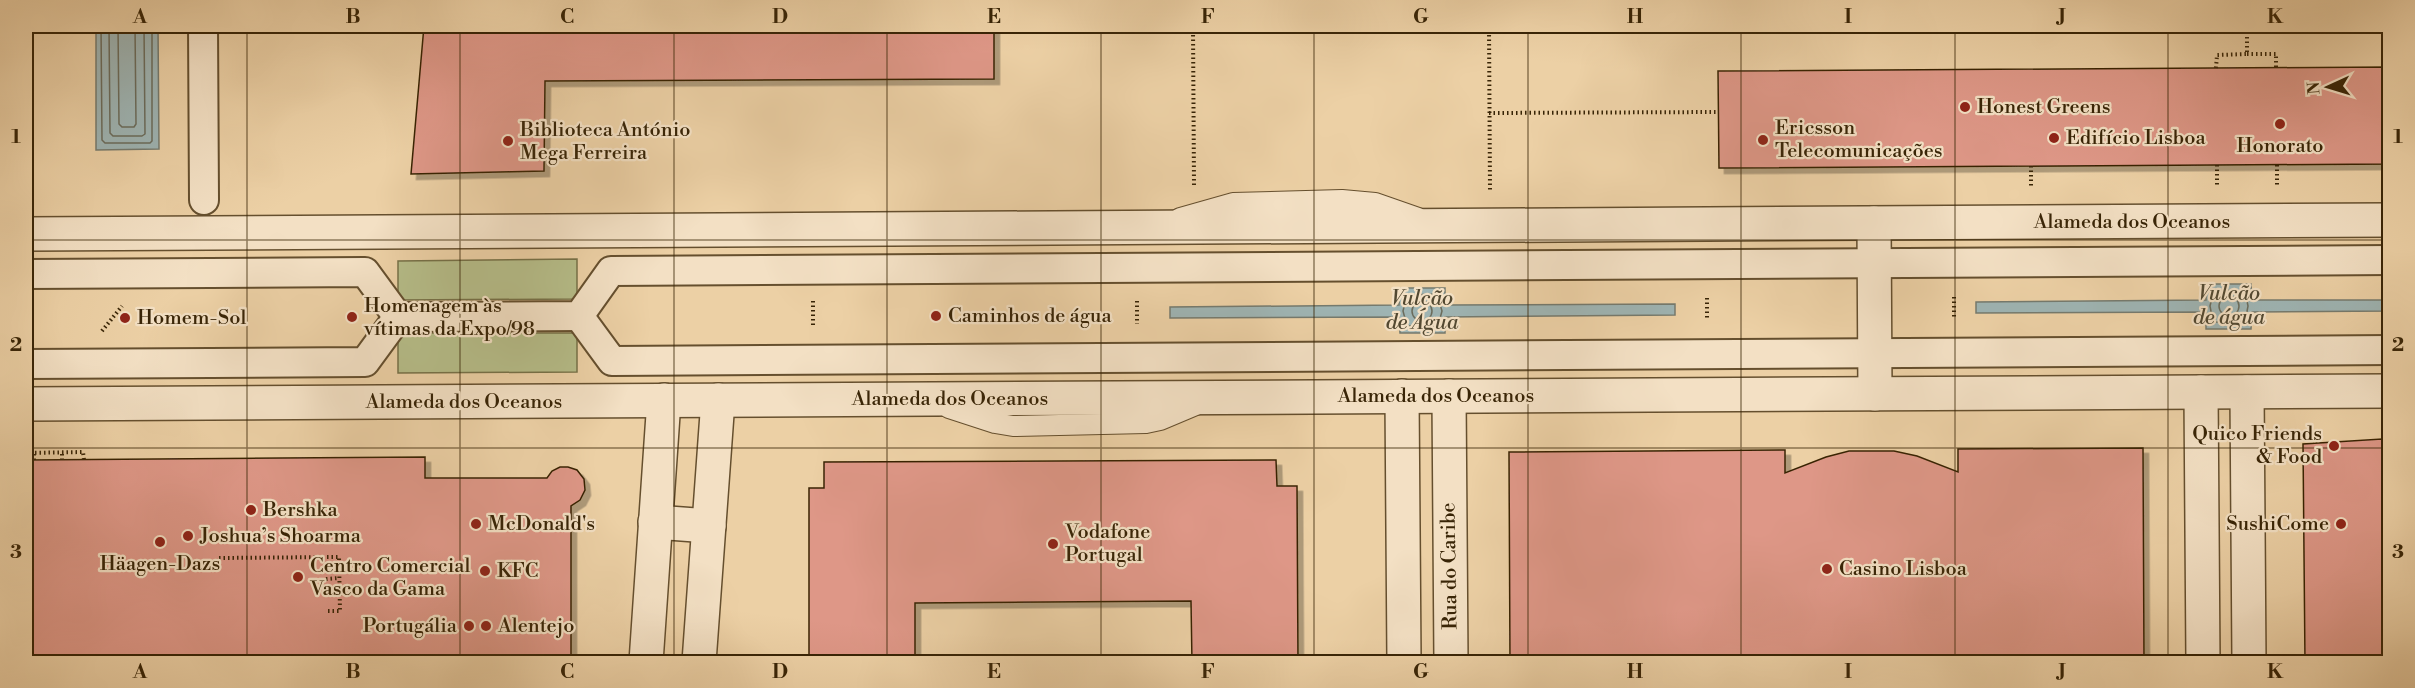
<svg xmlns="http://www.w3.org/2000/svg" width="2415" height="688" viewBox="0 0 2415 688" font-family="'Libre Bodoni',serif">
  <defs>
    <filter id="shadow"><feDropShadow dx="5.5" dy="5.5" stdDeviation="0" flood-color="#0004"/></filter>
  </defs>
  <rect width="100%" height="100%" fill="#ecd0a5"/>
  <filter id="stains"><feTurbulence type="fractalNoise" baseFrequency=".00333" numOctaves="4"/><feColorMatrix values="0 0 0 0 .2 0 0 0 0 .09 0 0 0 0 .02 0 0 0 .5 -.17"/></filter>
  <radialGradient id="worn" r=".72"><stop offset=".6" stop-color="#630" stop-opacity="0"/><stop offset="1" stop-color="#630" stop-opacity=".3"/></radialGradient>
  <g fill="#b5bc88" stroke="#767047" stroke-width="1.5">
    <path d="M577 259V299L398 300V261Z"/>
    <path d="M398 333H577V372L398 373Z"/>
  </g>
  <g fill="#9eb4b3" stroke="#757a6e" stroke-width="1.5">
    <path d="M96 26H158L159 149 96 150Z"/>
    <path d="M2206 284H2251L2252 300H2389V311L2252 312 2251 329H2206V312L1976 313V302L2206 300Z"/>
    <path d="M1400 288H1445V305L1675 304V315L1445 317V333H1400L1399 317 1170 318V307L1399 305Z"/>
  </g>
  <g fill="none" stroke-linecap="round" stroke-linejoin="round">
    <g stroke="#6b6c5c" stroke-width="1.5">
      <path d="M101 26 102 140 105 143H150L152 141V26"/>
      <path d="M109 26 110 133 113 136H142L145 134 144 26"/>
      <path d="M118 26 119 124 122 127H134L136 124 135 26"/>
      <path d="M2214 290 2245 291 2248 306 2245 322H2213L2210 306Z"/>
      <path d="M1437 294 1442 311 1438 326H1407L1403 311 1407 295Z"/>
      <circle cx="2229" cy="306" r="10"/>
      <circle cx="1422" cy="311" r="10"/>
    </g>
  </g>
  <g fill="#de9787" stroke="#382406" stroke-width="1.5" filter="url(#shadow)">
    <path d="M424 26H994V79L545 81 544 171 411 174Z"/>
    <path d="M2390 67V164L1719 168 1718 71Z"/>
    <path d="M2382 439 2384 663H2305L2303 444Z"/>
    <path d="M2143 448 2144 663H1510L1509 452 1785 450V473L1826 457 1849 451H1894L1917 456 1958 472V449Z"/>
    <path d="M425 457V478H547L552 471 560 467H568L577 470 584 479 585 490 580 500 571 506V663H26V460Z"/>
    <path d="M1276 460 1277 486H1297L1298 663H1192L1191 601 915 603V663H809V488H824V462Z"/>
  </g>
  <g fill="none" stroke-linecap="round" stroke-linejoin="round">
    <defs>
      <g id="service">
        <path d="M1180 218 1233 203 1342 200 1375 203 1418 218"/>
        <path d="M949 408 995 423 1013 426 1146 423 1160 420 1198 404"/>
      </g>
      <g id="pedestrian">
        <path d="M203 26 204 200"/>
        <path d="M26 274 365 272 398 317 579 316 611 271 2390 260"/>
        <path d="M579 316 612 361 2390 350"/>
        <path d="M26 364 365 362 398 317"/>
      </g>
      <g id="minor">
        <path d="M1874 223 1875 394"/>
        <path d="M26 234 2390 220"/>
        <path d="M2201 392 2203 662"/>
        <path d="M2247 392 2249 662"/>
        <path d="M1402 396 1404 662"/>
        <path d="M1449 396 1451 662"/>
        <path d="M26 404 2390 391"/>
        <path d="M655 522 709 526"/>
        <path d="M646 662 664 400"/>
        <path d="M699 662 718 400"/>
      </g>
    </defs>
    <use href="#service" stroke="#654f2e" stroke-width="22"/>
    <use href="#pedestrian" stroke="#654f2e" stroke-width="32"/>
    <use href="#minor" stroke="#654f2e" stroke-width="36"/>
    <g stroke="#382406" stroke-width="4" stroke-dasharray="1.5 3" stroke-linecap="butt">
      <path d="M1193 26 1194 185"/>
      <path d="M1489 26 1490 191"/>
      <path d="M2247 54H2276V68"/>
      <path d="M2216 68 2217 55 2247 54V26"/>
      <path d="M1489 113 1719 112"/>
      <path d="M2217 165V187"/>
      <path d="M2277 165V187"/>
      <path d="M2031 166V188"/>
      <path d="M1954 297V319"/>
      <path d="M1707 298V320"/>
      <path d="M813 301V327"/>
      <path d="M1137 301V324"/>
      <path d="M102 331 122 306"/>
      <path d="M26 453 83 452 84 460"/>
      <path d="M34 460V452"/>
      <path d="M62 460V452"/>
      <path d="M219 558 339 557 340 611H325"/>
      <path d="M326 579 339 578"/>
    </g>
    <use href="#service" stroke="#f3e0c4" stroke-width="20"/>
    <use href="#pedestrian" stroke="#f3e0c4" stroke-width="28"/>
    <use href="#minor" stroke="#f3e0c4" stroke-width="33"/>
  </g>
  <path fill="none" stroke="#382406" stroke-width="1.5" stroke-opacity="0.55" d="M247 26V662M460 26V662M674 26V662M887 26V662M1101 26V662M1314 26V662M1528 26V662M1741 26V662M1955 26V662M2168 26V662M26 240H2390M26 448H2390"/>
  <g fill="#8f2418" stroke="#f3e0c4" stroke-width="2">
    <circle cx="1965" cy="107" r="6"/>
    <circle cx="2280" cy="124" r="6"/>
    <circle cx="2054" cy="138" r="6"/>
    <circle cx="1763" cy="140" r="6"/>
    <circle cx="508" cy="141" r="6"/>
    <circle cx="936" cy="316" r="6"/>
    <circle cx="352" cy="317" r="6"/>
    <circle cx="125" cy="318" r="6"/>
    <circle cx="2334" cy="446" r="6"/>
    <circle cx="251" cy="510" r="6"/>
    <circle cx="476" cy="524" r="6"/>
    <circle cx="2341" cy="524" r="6"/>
    <circle cx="188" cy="536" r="6"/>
    <circle cx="160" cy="542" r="6"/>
    <circle cx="1053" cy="544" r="6"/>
    <circle cx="1827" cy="569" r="6"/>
    <circle cx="485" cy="571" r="6"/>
    <circle cx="298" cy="577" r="6"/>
    <circle cx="469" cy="626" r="6"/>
    <circle cx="486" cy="626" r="6"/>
  </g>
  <g text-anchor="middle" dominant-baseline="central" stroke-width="4.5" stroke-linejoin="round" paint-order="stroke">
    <g font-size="20" fill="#382406" stroke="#f3e0c4" text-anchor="start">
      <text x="1977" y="107">Honest Greens</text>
      <text x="1775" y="128">Ericsson<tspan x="1775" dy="23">Telecomunicações</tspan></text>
      <text x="520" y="130">Biblioteca António<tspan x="520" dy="23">Mega Ferreira</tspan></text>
      <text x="2066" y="138">Edifício Lisboa</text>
      <text x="2280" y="146" text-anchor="middle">Honorato</text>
      <text x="364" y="306">Homenagem às<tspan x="364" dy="23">vítimas da Expo/98</tspan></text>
      <text x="948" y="316">Caminhos de água</text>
      <text x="137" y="318">Homem-Sol</text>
      <text x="2322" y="434" text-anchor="end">Quico Friends<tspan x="2322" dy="23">&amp; Food</tspan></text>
      <text x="263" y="510">Bershka</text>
      <text x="488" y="524">McDonald's</text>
      <text x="2329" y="524" text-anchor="end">SushiCome</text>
      <text x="1065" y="532">Vodafone<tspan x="1065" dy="23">Portugal</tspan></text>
      <text x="200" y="536">Joshua’s Shoarma</text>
      <text x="160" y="564" text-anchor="middle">Häagen-Dazs</text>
      <text x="310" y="566">Centro Comercial<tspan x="310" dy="23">Vasco da Gama</tspan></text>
      <text x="1839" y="569">Casino Lisboa</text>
      <text x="497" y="571">KFC</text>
      <text x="457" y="626" text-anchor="end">Portugália</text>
      <text x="498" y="626">Alentejo</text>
    </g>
    <g font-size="20" fill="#382406" stroke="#f3e0c4">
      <text x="2132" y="222">Alameda dos Oceanos</text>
      <text x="1436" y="396">Alameda dos Oceanos</text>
      <text x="950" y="399">Alameda dos Oceanos</text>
      <text x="464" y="402">Alameda dos Oceanos</text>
      <text transform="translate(1450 566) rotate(-91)">Rua do Caribe</text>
    </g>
    <g font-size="21" font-style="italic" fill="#524831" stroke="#f3e0c4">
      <text x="2229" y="294">Vulcão<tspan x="2229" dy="24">de água</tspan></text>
      <text x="1422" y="299">Vulcão<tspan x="1422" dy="24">de Água</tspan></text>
    </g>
  </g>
  <rect width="2415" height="688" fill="none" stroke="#ecd0a5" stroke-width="66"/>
  <g transform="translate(2328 87) rotate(266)" stroke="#f3e0c4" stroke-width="4.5" paint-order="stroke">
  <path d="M0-4.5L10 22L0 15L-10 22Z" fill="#382406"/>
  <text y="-9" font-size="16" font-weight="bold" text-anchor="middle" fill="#382406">N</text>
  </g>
  <rect x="33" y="33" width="2349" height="622" fill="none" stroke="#382406" stroke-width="2"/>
  <g font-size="20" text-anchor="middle" font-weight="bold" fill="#382406">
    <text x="140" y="23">A</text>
    <text x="353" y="23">B</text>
    <text x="567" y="23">C</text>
    <text x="780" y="23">D</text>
    <text x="994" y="23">E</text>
    <text x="1208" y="23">F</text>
    <text x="1421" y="23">G</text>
    <text x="1635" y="23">H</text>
    <text x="1848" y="23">I</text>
    <text x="2062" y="23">J</text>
    <text x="2275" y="23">K</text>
    <text x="16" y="143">1</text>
    <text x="2398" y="143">1</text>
    <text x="16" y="351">2</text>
    <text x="2398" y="351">2</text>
    <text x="16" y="558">3</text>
    <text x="2398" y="558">3</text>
    <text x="140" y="678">A</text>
    <text x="353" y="678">B</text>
    <text x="567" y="678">C</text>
    <text x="780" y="678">D</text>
    <text x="994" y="678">E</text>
    <text x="1208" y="678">F</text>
    <text x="1421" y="678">G</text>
    <text x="1635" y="678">H</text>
    <text x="1848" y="678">I</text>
    <text x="2062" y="678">J</text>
    <text x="2275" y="678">K</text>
  </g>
  <rect width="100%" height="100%" filter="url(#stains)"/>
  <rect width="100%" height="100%" fill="url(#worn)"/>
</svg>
